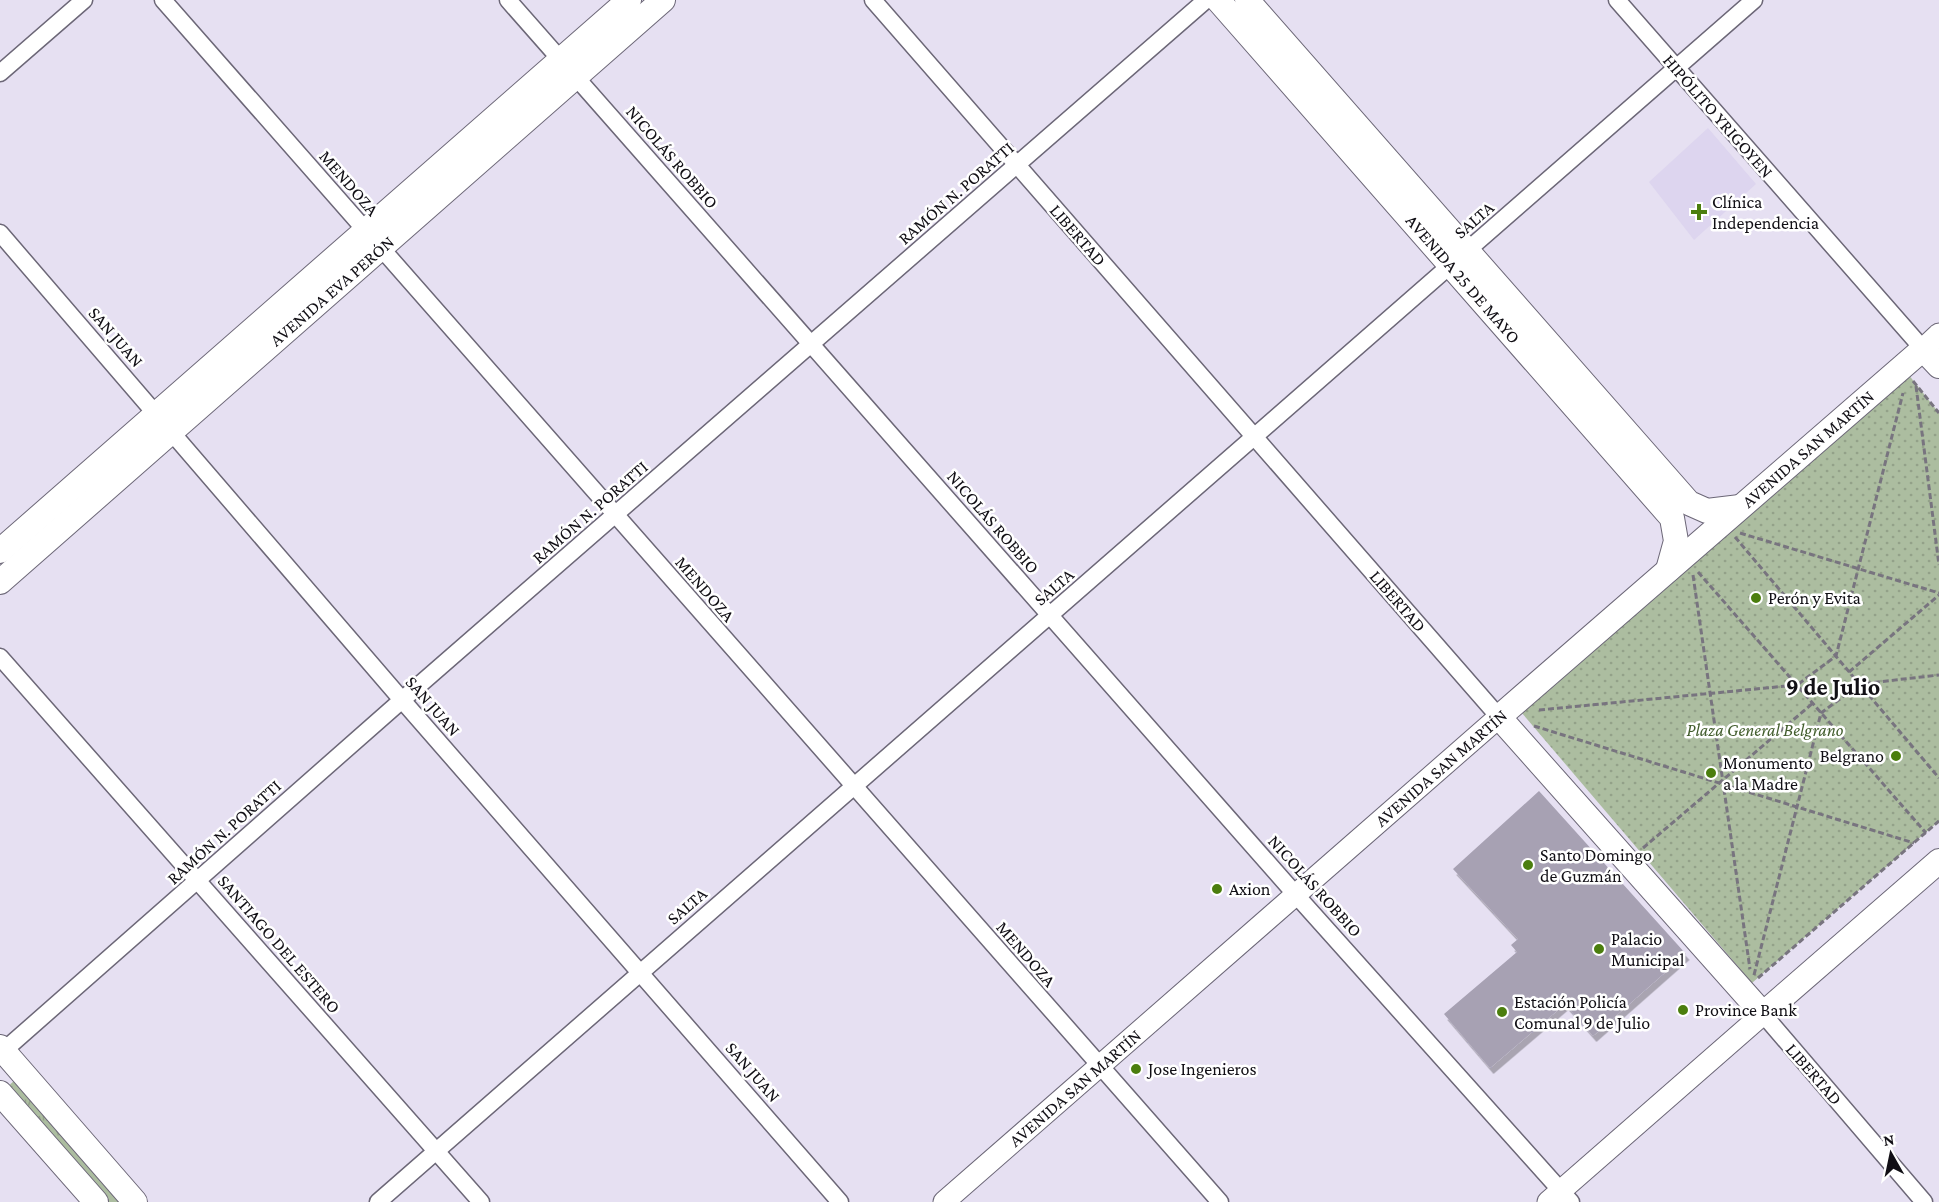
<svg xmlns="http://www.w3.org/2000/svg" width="1939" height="1202" viewBox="0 0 1939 1202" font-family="'Crimson Pro',serif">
  <defs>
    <pattern id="grass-tufts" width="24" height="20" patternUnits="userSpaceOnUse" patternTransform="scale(1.5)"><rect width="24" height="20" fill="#acbda0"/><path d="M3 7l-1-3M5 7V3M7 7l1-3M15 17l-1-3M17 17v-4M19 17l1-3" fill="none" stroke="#93a189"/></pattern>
    <pattern id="park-dots" width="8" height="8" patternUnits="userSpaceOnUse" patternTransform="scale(1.5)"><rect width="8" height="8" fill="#acbda0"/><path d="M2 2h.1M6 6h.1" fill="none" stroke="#93a189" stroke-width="1.8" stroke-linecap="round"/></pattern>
    <filter id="shadow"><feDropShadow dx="3.5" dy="6" stdDeviation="0" flood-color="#0004"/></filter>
  </defs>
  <rect width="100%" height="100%" fill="#e6e0f2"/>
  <path fill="#ddd5ef" d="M1708 128 1756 184 1694 240 1649 182Z"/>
  <path fill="url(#grass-tufts)" d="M14 1081 120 1202H108L7 1087Z"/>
  <path fill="url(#park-dots)" d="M1908 374 1939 413V821L1752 983 1521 712Z"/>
  <path fill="#a7a1b3" filter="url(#shadow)" d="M1539 791 1686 954 1593 1036 1565 1004 1490 1068 1444 1014 1517 952 1511 945 1518 939 1453 869Z"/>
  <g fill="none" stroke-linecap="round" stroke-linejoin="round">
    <defs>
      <g id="minor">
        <path d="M163 0 1220 1202"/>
        <path d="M508 0 1296 895 1571 1202"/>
        <path d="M873 0 1499 717"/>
        <path d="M1617 0 1923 349"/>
        <path d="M0 73 84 0"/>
        <path d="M0 233 402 700 840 1202"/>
        <path d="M0 657 481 1202"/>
        <path d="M1763 1014 1924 1202"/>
        <path d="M0 1054 402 700 1206 0"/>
        <path d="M378 1202 1754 0"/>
      </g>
      <g id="tertiary">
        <path d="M1923 349 1939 334"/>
        <path d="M944 1202 1499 717"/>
        <path d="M1548 1202 1763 1014"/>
      </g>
      <g id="secondary">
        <path d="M1218 0 1672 518 1676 541 1668 570"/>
        <path d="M1247 0 1689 503 1707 511 1740 507"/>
        <path d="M1939 366 1923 349 1499 717 1763 1014 1939 861"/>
        <path d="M0 551 629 0"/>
        <path d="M0 582 663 0"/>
        <path d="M0 1047 135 1202"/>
        <path d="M0 1093 96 1202"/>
      </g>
    </defs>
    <use href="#minor" stroke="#6c6777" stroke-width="19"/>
    <use href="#tertiary" stroke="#6c6777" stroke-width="23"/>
    <use href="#secondary" stroke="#6c6777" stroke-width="26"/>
    <g stroke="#78747f" stroke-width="3" stroke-dasharray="6 3" stroke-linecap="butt">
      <path d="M1913 381 1939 413"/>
      <path d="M1916 386 1939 565"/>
      <path d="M1740 533 1939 593"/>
      <path d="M1735 537 1939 778"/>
      <path d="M1698 572 1926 833"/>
      <path d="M1693 575 1750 969"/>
      <path d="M1849 672 1939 595"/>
      <path d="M1539 710 1797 685 1836 656 1903 393"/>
      <path d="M1534 726 1914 843"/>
      <path d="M1643 848 1813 703"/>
      <path d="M1754 975 1821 713 1860 684 1939 675"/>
      <path d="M1758 978 1939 821"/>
    </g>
    <use href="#minor" stroke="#fff" stroke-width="16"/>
    <use href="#tertiary" stroke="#fff" stroke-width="21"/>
    <use href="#secondary" stroke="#fff" stroke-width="24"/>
  </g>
  <g fill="#4b7e0e" stroke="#fff" stroke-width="2">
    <path d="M1696 203h6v6h6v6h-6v6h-6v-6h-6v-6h6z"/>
    <circle cx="1756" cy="598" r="6"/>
    <circle cx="1896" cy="756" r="6"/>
    <circle cx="1711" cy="773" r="6"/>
    <circle cx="1528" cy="865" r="6"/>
    <circle cx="1217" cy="889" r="6"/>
    <circle cx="1599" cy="949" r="6"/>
    <circle cx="1683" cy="1010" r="6"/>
    <circle cx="1502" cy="1012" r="6"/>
    <circle cx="1136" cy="1069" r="6"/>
  </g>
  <g text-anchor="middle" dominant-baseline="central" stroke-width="5" stroke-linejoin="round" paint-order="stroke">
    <g font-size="18" fill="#110f15" stroke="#fff">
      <text transform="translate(1718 116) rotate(49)">HIPÓLITO YRIGOYEN</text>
      <text transform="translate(672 157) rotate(49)">NICOLÁS ROBBIO</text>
      <text transform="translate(349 183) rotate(49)">MENDOZA</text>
      <text transform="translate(956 193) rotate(-41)">RAMÓN N. PORATTI</text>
      <text transform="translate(1474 220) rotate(-41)">SALTA</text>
      <text transform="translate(1078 235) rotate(49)">LIBERTAD</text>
      <text transform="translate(1463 279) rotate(49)">AVENIDA 25 DE MAYO</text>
      <text transform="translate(332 291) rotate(-41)">AVENIDA EVA PERÓN</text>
      <text transform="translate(116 337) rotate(49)">SAN JUAN</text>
      <text transform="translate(1808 449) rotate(-41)">AVENIDA SAN MARTÍN</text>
      <text transform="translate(590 512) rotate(-41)">RAMÓN N. PORATTI</text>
      <text transform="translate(993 522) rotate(49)">NICOLÁS ROBBIO</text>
      <text transform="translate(1054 587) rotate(-41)">SALTA</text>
      <text transform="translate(705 589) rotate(49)">MENDOZA</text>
      <text transform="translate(1398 601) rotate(49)">LIBERTAD</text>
      <text transform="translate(433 706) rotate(49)">SAN JUAN</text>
      <text transform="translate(1441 768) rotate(-41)">AVENIDA SAN MARTÍN</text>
      <text transform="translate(224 832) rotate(-42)">RAMÓN N. PORATTI</text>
      <text transform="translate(1315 886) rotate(48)">NICOLÁS ROBBIO</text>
      <text transform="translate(687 906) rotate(-41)">SALTA</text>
      <text transform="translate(279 944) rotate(49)">SANTIAGO DEL ESTERO</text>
      <text transform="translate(1026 954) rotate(49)">MENDOZA</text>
      <text transform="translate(753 1072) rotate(49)">SAN JUAN</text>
      <text transform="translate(1814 1074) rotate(49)">LIBERTAD</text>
      <text transform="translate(1075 1088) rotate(-41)">AVENIDA SAN MARTÍN</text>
    </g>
    <g font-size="18" fill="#110f15" stroke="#fff" text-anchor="start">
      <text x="1712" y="202">Clínica<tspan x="1712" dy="21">Independencia</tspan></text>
      <text x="1768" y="598">Perón y Evita</text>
      <text x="1884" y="756" text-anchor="end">Belgrano</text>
      <text x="1723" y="763">Monumento<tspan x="1723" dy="21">a la Madre</tspan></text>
      <text x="1540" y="855">Santo Domingo<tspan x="1540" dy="21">de Guzmán</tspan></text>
      <text x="1229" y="889">Axion</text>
      <text x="1611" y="939">Palacio<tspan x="1611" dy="21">Municipal</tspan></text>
      <text x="1514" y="1002">Estación Policía<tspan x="1514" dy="21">Comunal 9 de Julio</tspan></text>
      <text x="1695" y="1010">Province Bank</text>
      <text x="1148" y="1069">Jose Ingenieros</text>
    </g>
    <g font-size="18" font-style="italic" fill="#435e2e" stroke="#fff">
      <text x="1765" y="730">Plaza General Belgrano</text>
    </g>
    <g font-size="24" font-weight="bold" fill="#110f15" stroke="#fff">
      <text x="1833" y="686">9 de Julio</text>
    </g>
  </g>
  <g transform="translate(1891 1154) rotate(351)" stroke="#ffffff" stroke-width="4.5" paint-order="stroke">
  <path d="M0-4.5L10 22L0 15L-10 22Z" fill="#110f15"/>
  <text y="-9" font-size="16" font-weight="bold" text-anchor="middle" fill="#110f15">N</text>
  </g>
</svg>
